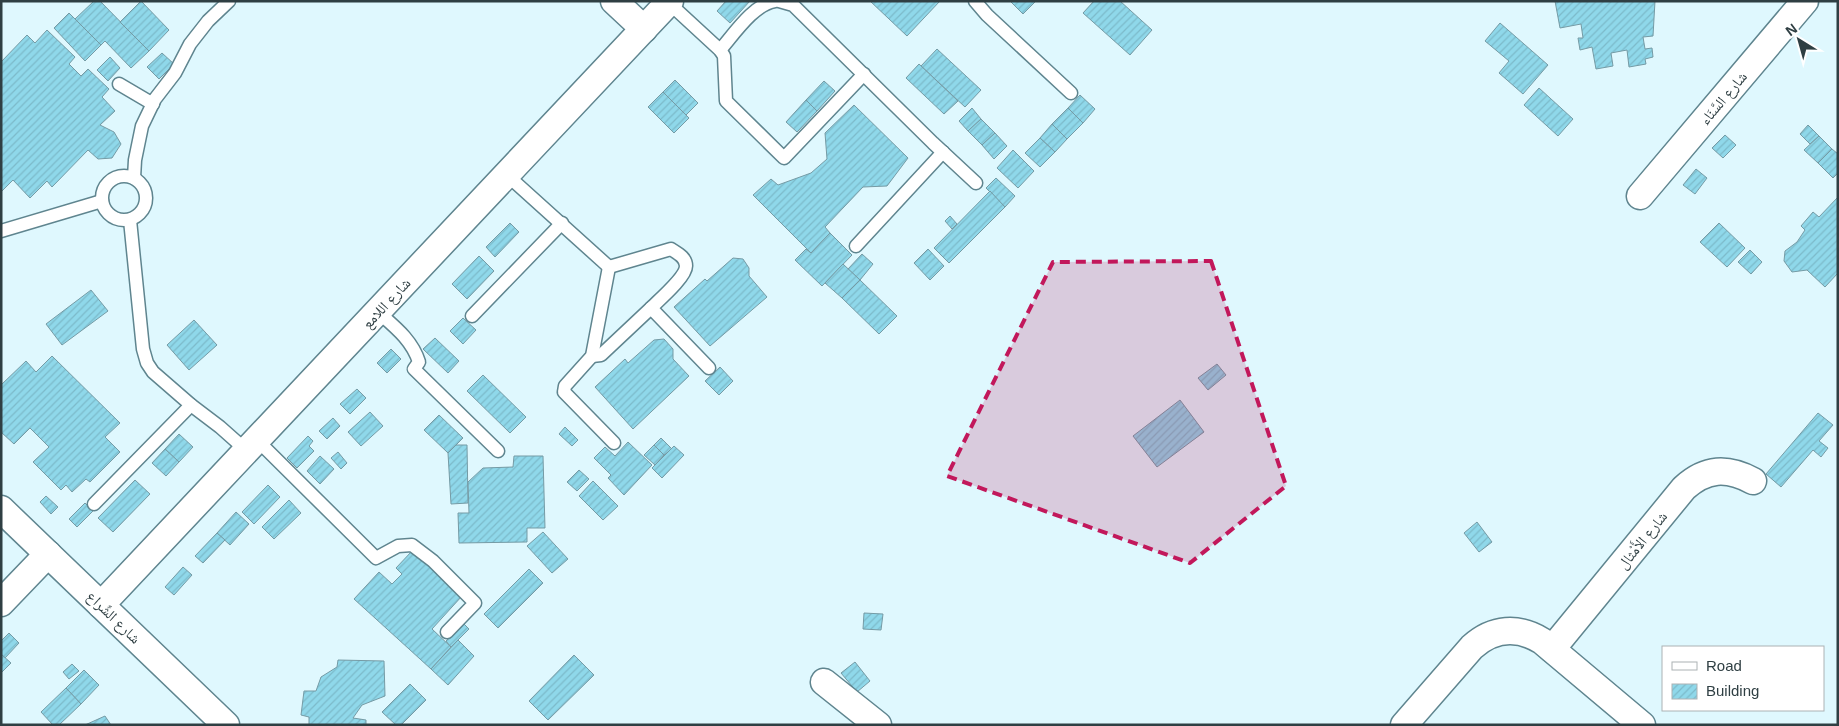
<svg xmlns="http://www.w3.org/2000/svg" width="1839" height="726" viewBox="0 0 1839 726" font-family="Helvetica,'Noto Naskh Arabic',sans-serif">
  <defs>
    <pattern id="building-hatch" width="6" height="6" patternUnits="userSpaceOnUse" patternTransform="scale(1.25)"><rect width="6" height="6" fill="#8fd8ea"/><path d="M-1 1l2-2M0 6l6-6M5 7l2-2" fill="none" stroke="#7cbaca"/></pattern>
  </defs>
  <rect width="100%" height="100%" fill="#dff8fe"/>
  <g fill="url(#building-hatch)" stroke="#759ba5">
    <path d="M94 1H100L149 51 131 68 105 41 101 45 75 19Z"/>
    <path d="M141 1 169 30 149 51 120 22Z"/>
    <path d="M726 1H750L730 23 717 11Z"/>
    <path d="M870 1H940L907 36Z"/>
    <path d="M1010 1H1036L1023 14Z"/>
    <path d="M1094 1H1120L1152 30 1130 55 1083 13Z"/>
    <path d="M1555 1H1655L1653 36 1643 37 1645 49 1652 48 1653 57 1645 59 1646 64 1629 67 1627 50 1611 53 1613 66 1596 69 1592 47 1580 50 1578 38H1583L1581 24 1560 28Z"/>
    <path d="M69 13 101 45 85 61 54 28Z"/>
    <path d="M1500 23 1548 65 1523 94 1499 73 1509 61 1485 41Z"/>
    <path d="M47 30 75 57 69 64 81 76 88 69 109 89 102 97 115 111 100 125 114 132 121 144 112 158 98 159 88 150 52 187 47 181 30 198 13 180 1 192V62L27 35 35 43Z"/>
    <path d="M937 49 981 90 965 107 921 66Z"/>
    <path d="M162 53 174 64 159 79 147 67Z"/>
    <path d="M110 57 120 68 108 81 97 70Z"/>
    <path d="M919 64 958 101 944 114 906 78Z"/>
    <path d="M675 80 698 103 686 115 663 92Z"/>
    <path d="M824 81 835 91 817 111 806 100Z"/>
    <path d="M1539 88 1573 119 1558 136 1524 105Z"/>
    <path d="M663 92 689 118 674 133 648 107Z"/>
    <path d="M1080 95 1095 109 1083 123 1068 108Z"/>
    <path d="M806 100 817 111 797 132 786 122Z"/>
    <path d="M854 105 908 158 887 186 863 187 825 227 830 233 811 253 753 195 771 179 778 185 811 173 827 159 825 133Z"/>
    <path d="M972 108 981 119 968 131 959 121Z"/>
    <path d="M1068 108 1083 123 1067 139 1052 124Z"/>
    <path d="M981 119 995 133 982 145 968 131Z"/>
    <path d="M1052 124 1067 139 1055 152 1040 138Z"/>
    <path d="M1808 125 1819 136 1810 144 1800 134Z"/>
    <path d="M995 133 1007 146 994 159 982 145Z"/>
    <path d="M1725 135 1736 145 1723 158 1712 148Z"/>
    <path d="M1819 136 1832 149 1818 163 1804 150Z"/>
    <path d="M1040 138 1055 152 1040 167 1025 153Z"/>
    <path d="M1832 149 1838 154V173L1833 178 1818 163Z"/>
    <path d="M1013 150 1034 171 1018 188 997 168Z"/>
    <path d="M1696 169 1707 178 1695 194 1683 185Z"/>
    <path d="M996 178 1015 196 1005 207 986 188Z"/>
    <path d="M990 191 1005 207 949 263 934 248Z"/>
    <path d="M1838 197V273L1825 287 1807 270 1792 272 1784 261 1785 251 1797 242 1805 230 1801 226 1813 212 1819 217Z"/>
    <path d="M950 216 957 224 952 229 945 221Z"/>
    <path d="M510 223 519 232 495 257 486 247Z"/>
    <path d="M1719 223 1745 248 1727 267 1700 242Z"/>
    <path d="M830 233 852 255 822 286 795 260 806 249 811 253Z"/>
    <path d="M928 249 944 266 930 280 914 263Z"/>
    <path d="M1750 250 1762 262 1751 274 1738 262Z"/>
    <path d="M862 254 873 264 860 280 848 269Z"/>
    <path d="M479 256 494 271 467 299 452 284Z"/>
    <path d="M733 258 743 259 749 268V276L767 297 710 346 674 307 705 279 707 281Z"/>
    <path d="M843 264 860 280 842 298 825 283Z"/>
    <path d="M860 280 897 316 879 334 842 298Z"/>
    <path d="M91 290 108 311 62 345 46 324Z"/>
    <path d="M463 318 476 330 463 344 450 331Z"/>
    <path d="M194 320 217 345 189 370 167 345Z"/>
    <path d="M435 338 459 361 448 373 423 349Z"/>
    <path d="M664 339 673 349V359L689 376 633 429 595 387 625 359 628 363 654 340Z"/>
    <path d="M391 349 401 359 387 373 377 363Z"/>
    <path d="M52 356 120 423 105 437 120 452 90 482 86 479 72 492 66 485 61 490 33 462 49 447 30 428 14 444 1 432V385L26 361 36 372Z"/>
    <path d="M1217 364 1226 375 1208 390 1198 378Z"/>
    <path d="M720 367 733 381 719 395 705 381Z"/>
    <path d="M483 375 526 417 510 433 467 391Z"/>
    <path d="M357 389 366 398 350 414 340 404Z"/>
    <path d="M1180 400 1204 432 1157 467 1133 436Z"/>
    <path d="M370 412 383 426 361 446 348 432Z"/>
    <path d="M1818 413 1833 425 1819 441 1828 448 1821 457 1813 450 1781 487 1766 474Z"/>
    <path d="M439 415 463 438 448 453 424 430Z"/>
    <path d="M333 418 340 426 327 439 319 431Z"/>
    <path d="M565 427 578 440 572 446 559 434Z"/>
    <path d="M179 434 193 447 179 462 165 449Z"/>
    <path d="M308 436 313 441 309 446 314 451 297 468 287 458Z"/>
    <path d="M661 438 672 449 664 455 654 445Z"/>
    <path d="M628 442 652 465 624 495 608 478 611 475 594 458 605 447 615 456Z"/>
    <path d="M456 445H467L468 503 451 504 448 453Z"/>
    <path d="M654 445 664 455 655 465 644 455Z"/>
    <path d="M674 446 684 455 662 478 652 468Z"/>
    <path d="M165 449 179 462 166 476 152 463Z"/>
    <path d="M338 452 347 463 341 469 331 458Z"/>
    <path d="M320 456 334 469 320 484 307 471Z"/>
    <path d="M514 456H543L545 528H527V542L459 543 458 513H469L468 482 483 468 513 467Z"/>
    <path d="M579 470 589 479 577 491 567 482Z"/>
    <path d="M135 480 150 494 113 532 98 518Z"/>
    <path d="M593 481 618 506 603 520 579 496Z"/>
    <path d="M268 485 280 497 254 524 242 512Z"/>
    <path d="M46 496 58 507 51 514 40 502Z"/>
    <path d="M289 500 301 513 274 539 262 527Z"/>
    <path d="M85 503 93 511 77 527 69 519Z"/>
    <path d="M236 512 249 524 230 545 217 533Z"/>
    <path d="M1477 522 1492 542 1479 552 1464 533Z"/>
    <path d="M543 532 568 559 552 573 527 546Z"/>
    <path d="M217 533 225 540 203 563 195 556Z"/>
    <path d="M412 551 462 596 432 629 451 647 431 669 354 599 379 572 392 584 402 574 396 568Z"/>
    <path d="M183 567 192 575 174 595 165 587Z"/>
    <path d="M529 569 543 583 498 628 484 614Z"/>
    <path d="M864 613 883 614 881 630 863 629Z"/>
    <path d="M464 624 469 629 451 647 446 641Z"/>
    <path d="M9 633 19 643 5 658 1 654V641Z"/>
    <path d="M458 640 474 656 448 685 431 669Z"/>
    <path d="M1 654 11 663 1 673Z"/>
    <path d="M574 655 594 675 548 720 529 701Z"/>
    <path d="M338 660 384 661 385 696 362 705 353 718 366 720V725H309V717L301 715 304 691H316L321 677 337 667Z"/>
    <path d="M855 662 870 681 857 692 841 673Z"/>
    <path d="M72 664 79 671 69 679 63 672Z"/>
    <path d="M84 670 99 685 81 704 66 688Z"/>
    <path d="M410 684 426 700 401 725H396L382 712Z"/>
    <path d="M66 688 81 704 59 725H53L41 712Z"/>
    <path d="M105 716 111 725H85Z"/>
  </g>
  <g fill="none" stroke-linecap="round" stroke-linejoin="round">
    <defs>
      <g id="service">
        <path d="M779 1 793 5 933 143 976 183"/>
        <path d="M975 1 987 15 1071 93"/>
        <path d="M669 3 720 50 724 56 726 101 784 158 864 74"/>
        <path d="M720 50C734 34 754 4 775 1"/>
        <path d="M119 84 153 104"/>
        <path d="M507 175 609 267 671 249C677 253 686 257 686 266 686 277 659 300 651 308L709 368"/>
        <circle cx="124" cy="198" r="22"/>
        <path d="M134 178 135 160 142 126 155 99 175 73 190 44 208 21 229 1"/>
        <path d="M130 220 143 349 147 363 153 372 191 405 220 427 247 451"/>
        <path d="M1 231 102 201"/>
        <path d="M856 246 943 152"/>
        <path d="M609 267 592 356 565 386 564 392 614 443"/>
        <path d="M378 312C395 327 412 340 419 362L414 369 498 451"/>
        <path d="M472 316 562 223"/>
        <path d="M592 356 601 355 651 308"/>
        <path d="M257 440 376 558 398 546 412 545 433 561 475 603 447 632"/>
        <path d="M94 504 191 405"/>
      </g>
      <g id="minor">
        <path d="M614 1 644 29"/>
        <path d="M1640 196 1805 1"/>
        <path d="M1 509 226 725"/>
        <path d="M1 603 48 554"/>
        <path d="M101 605 670 1"/>
        <path d="M1552 649 1684 488C1706 468 1727 467 1753 481"/>
        <path d="M824 682 878 725"/>
        <path d="M1404 725 1472 647C1493 628 1518 626 1542 641L1642 725"/>
      </g>
    </defs>
    <use href="#service" stroke="#5f858f" stroke-width="15"/>
    <use href="#minor" stroke="#5f858f" stroke-width="29"/>
    <use href="#service" stroke="#fff" stroke-width="12"/>
    <use href="#minor" stroke="#fff" stroke-width="26"/>
  </g>
  <path fill="#c2185b" fill-opacity="0.2" stroke="#c2185b" stroke-width="4" stroke-dasharray="10 6" stroke-linejoin="round" d="M1211 261 1286 486 1190 563 947 476 1053 262Z"/>
  <g text-anchor="middle" dominant-baseline="central" stroke-width="5" stroke-linejoin="round" paint-order="stroke">
    <g font-size="15" fill="#2f3f43" stroke="#fff">
      <text transform="translate(1723 98) rotate(-50)">شارع السَّنَاء</text>
      <text transform="translate(386 303) rotate(-47)">شارع اللامع</text>
      <text transform="translate(1642 540) rotate(-51)">شارع الأَمْثال</text>
      <text transform="translate(114 617) rotate(44)">شارع الشِّراع</text>
    </g>
  </g>
  <rect width="1839" height="726" fill="none" stroke="#2f3f43" stroke-width="5"/>
  <rect x="1662" y="646" width="162" height="65" fill="#ffffff" stroke="#acb2b4"/>
  <rect x="1672" y="662" width="25" height="8" fill="#ffffff" stroke="#acb2b4"/>
  <text x="1706" y="671" font-size="15" fill="#2f3f43">Road</text>
  <rect x="1672" y="684" width="25" height="15" fill="url(#building-hatch)" stroke="#acb2b4"/>
  <text x="1706" y="696" font-size="15" fill="#2f3f43">Building</text>
  <g transform="translate(1799 40) rotate(323)" stroke="#ffffff" stroke-width="4" paint-order="stroke">
  <path d="M0-4L9 19L0 12L-9 19Z" fill="#2f3f43"/>
  <text y="-8" font-size="14" font-weight="bold" text-anchor="middle" fill="#2f3f43">N</text>
  </g>
</svg>
